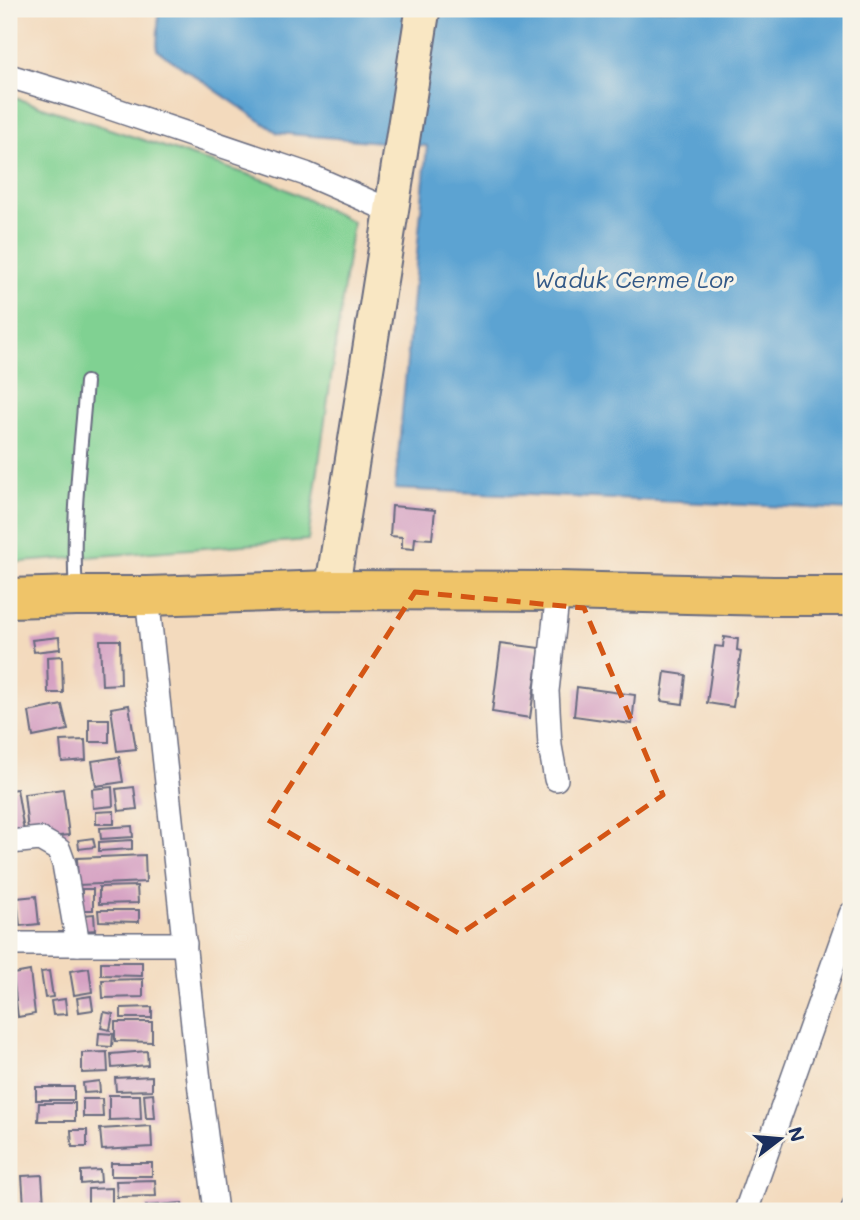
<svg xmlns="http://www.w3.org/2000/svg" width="860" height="1220" viewBox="0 0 860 1220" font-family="Mali,sans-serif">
  <rect width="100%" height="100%" fill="#f7f3e8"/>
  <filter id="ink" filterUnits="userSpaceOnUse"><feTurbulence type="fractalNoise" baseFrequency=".0143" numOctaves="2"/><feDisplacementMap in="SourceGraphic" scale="14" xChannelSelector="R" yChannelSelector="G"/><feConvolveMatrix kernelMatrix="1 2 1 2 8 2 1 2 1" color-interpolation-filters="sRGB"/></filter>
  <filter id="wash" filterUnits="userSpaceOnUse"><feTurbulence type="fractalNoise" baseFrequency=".00686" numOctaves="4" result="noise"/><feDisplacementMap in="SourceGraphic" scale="28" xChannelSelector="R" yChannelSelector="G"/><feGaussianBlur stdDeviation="1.57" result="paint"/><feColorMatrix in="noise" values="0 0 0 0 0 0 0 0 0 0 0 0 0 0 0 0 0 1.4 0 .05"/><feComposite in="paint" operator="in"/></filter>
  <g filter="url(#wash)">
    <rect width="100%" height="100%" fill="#f3dabd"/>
    <path fill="#80d192" stroke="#4e8078" stroke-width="2" d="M9 96 271 182 353 222 308 540 9 563Z"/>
    <path fill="#5ca3d2" stroke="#3c6998" stroke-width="2" d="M159 9H851V510L395 489 427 146 278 133 157 50Z"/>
    <g id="blocks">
      <g fill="#d6a2c3">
        <path d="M392 506 435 510 432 539 415 538 414 549 402 548V537L390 536Z"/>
        <path d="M59 637 60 649 34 652 32 640Z"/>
        <path d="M724 637 738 639 737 650 741 651 733 707 707 703 715 646 723 647Z"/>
        <path d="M100 640H120L121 684 102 685Z"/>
        <path d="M501 643 540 648 530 718 492 712Z"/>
        <path d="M62 656 63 693H48L47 657Z"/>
        <path d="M665 672 686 675 683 704 661 701Z"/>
        <path d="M577 687 635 695 632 724 574 716Z"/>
        <path d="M62 705 68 730 33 737 29 712Z"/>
        <path d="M129 705 136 749 117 751 111 708Z"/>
        <rect x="89" y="719" width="20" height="23"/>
        <path d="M85 740 86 760 62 762 60 741Z"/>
        <path d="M119 757 123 782 96 786 92 761Z"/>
        <path d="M112 787 113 806 93 808 92 789Z"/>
        <path d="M134 787 137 809 119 811 116 789Z"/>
        <path d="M17 789 24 831 9 834V790Z"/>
        <path d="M63 789 69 835 29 839 24 794Z"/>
        <path d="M114 811V824H96V812Z"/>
        <path d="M132 826 133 837 101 839 100 828Z"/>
        <path d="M93 838 95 847 79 849 78 840Z"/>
        <path d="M132 840V849L99 851V842Z"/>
        <path d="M145 855 146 882 78 885 77 858Z"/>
        <path d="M137 886 138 903 99 904V887Z"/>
        <rect x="82" y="889" width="11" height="21"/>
        <path d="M9 894H12L14 937H9Z"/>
        <path d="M36 896 39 924 20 926 17 898Z"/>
        <path d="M98 910H139V922L99 921Z"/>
        <path d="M94 914 95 930 84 931 83 915Z"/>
        <path d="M101 962H142V976L101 975Z"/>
        <path d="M89 968 92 992 74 995 70 971Z"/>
        <path d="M30 971 35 1014 18 1017 13 974Z"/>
        <path d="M49 971 53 997 45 998 41 972Z"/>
        <path d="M143 979V997L103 998 102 980Z"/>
        <path d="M91 996 93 1010 79 1012 77 998Z"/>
        <path d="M65 999 67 1014 53 1015 51 1001Z"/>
        <path d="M152 1007V1018H121V1008Z"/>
        <path d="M104 1012 113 1014 110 1030 101 1028Z"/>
        <path d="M115 1022H152V1042L115 1041Z"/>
        <path d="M99 1033 113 1034 112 1047 98 1046Z"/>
        <path d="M147 1051 148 1065 112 1068 111 1054Z"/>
        <path d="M107 1052 108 1072 82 1073V1053Z"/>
        <path d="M152 1076V1090L116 1091 115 1078Z"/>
        <path d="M99 1081 100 1092 84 1093 83 1083Z"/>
        <rect x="36" y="1087" width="38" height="13"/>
        <path d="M153 1093 155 1118H146L144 1094Z"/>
        <path d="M109 1095H140L141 1119 109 1120Z"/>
        <path d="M83 1099H102L103 1117H83Z"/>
        <path d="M39 1103H75V1121H38Z"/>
        <path d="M151 1126 152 1147 102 1150 100 1129Z"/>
        <path d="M71 1130H87V1147H72Z"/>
        <rect x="111" y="1163" width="41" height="13"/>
        <path d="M100 1170 101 1182 81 1184V1171Z"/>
        <path d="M42 1175 44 1205 24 1206 22 1176Z"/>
        <path d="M155 1180 156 1196 117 1197 116 1181Z"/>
        <path d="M112 1188V1205H88V1189Z"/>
        <path d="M182 1203 183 1211H147L146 1206Z"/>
      </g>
    </g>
  </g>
  <g filter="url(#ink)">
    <use href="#blocks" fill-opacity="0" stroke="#676b7f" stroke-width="2"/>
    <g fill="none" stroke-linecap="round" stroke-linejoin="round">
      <defs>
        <path id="lane" d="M76 591C71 522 81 451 86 382"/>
        <g id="street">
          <path d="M9 76 78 97 306 174 391 211"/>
          <path d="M147 596 200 1090 216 1211"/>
          <path d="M556 779 550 746 547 691 558 591"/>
          <path d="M10 842 40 839 59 850 64 864 78 944"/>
          <path d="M9 944H185"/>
          <path d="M746 1211 851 914"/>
        </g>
        <path id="secondary" d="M332 590 423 9"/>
        <path id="highway" d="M9 598 76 596H147L332 590 558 591 773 596H851"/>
      </defs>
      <use href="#lane" stroke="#676b7f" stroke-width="16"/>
      <use href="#street" stroke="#676b7f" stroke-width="26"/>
      <use href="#secondary" stroke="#676b7f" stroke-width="37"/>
      <use href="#highway" stroke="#676b7f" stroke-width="42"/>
      <use href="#lane" stroke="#fff" stroke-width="12"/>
      <use href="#street" stroke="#fff" stroke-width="23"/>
      <use href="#secondary" stroke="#f9e7c3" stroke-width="33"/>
      <use href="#highway" stroke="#efc469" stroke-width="38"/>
      <defs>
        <path id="rail" d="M843 1211 851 1190"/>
      </defs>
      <use href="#rail" stroke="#1b2f5e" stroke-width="8"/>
      <use href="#rail" stroke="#f7f3e8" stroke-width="5" stroke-dasharray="16" stroke-linecap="butt"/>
    </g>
  </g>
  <path fill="none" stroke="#d45514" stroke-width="5" stroke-dasharray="14 9" stroke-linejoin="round" d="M415 592 584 608 663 795 460 934 268 820Z"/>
  <g text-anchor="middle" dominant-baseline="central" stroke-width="7" stroke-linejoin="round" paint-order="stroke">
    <g font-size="23" font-style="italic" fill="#325887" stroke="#f7f3e8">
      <text x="634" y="279">Waduk Cerme Lor</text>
    </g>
  </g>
  <rect width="860" height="1220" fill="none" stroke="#f7f3e8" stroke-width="35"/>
  <g transform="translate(780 1139) rotate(74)" stroke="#f7f3e8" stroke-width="5" paint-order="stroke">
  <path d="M0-5L12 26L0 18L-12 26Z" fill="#1b2f5e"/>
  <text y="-10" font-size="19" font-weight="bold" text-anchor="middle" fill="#1b2f5e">N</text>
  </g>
</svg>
